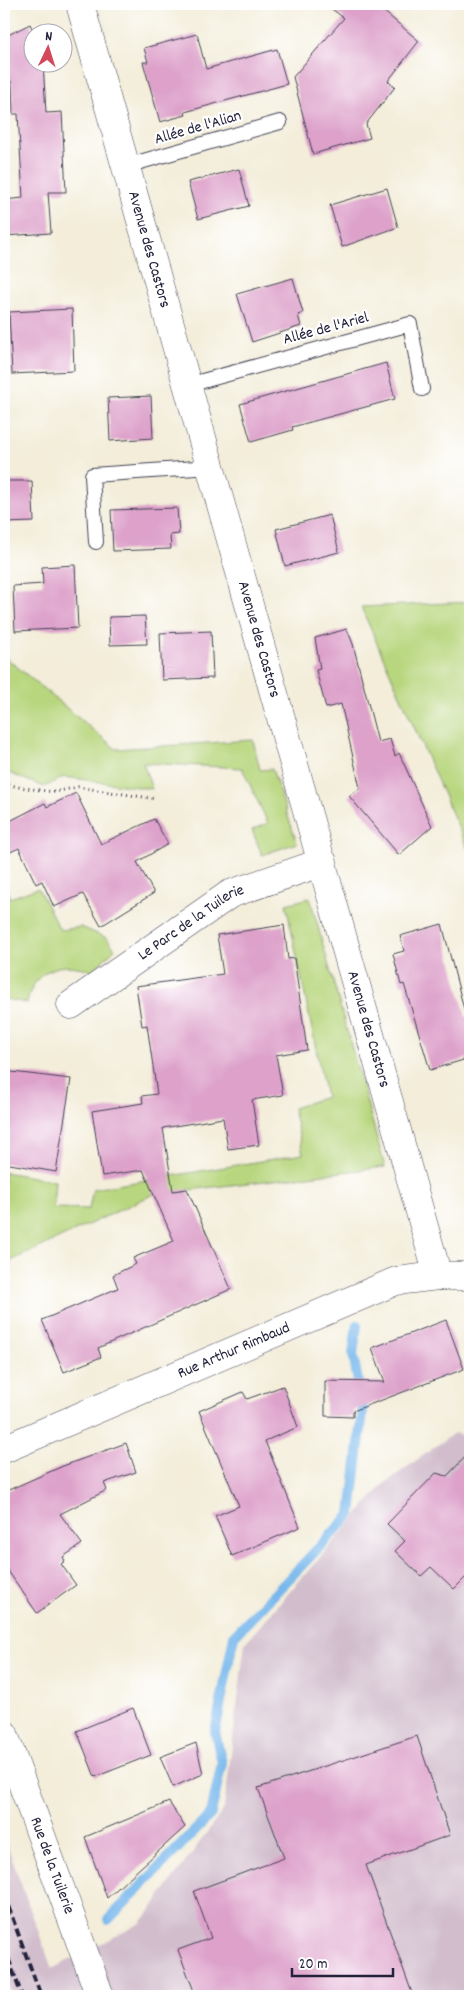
<svg xmlns="http://www.w3.org/2000/svg" width="474" height="2000" viewBox="0 0 474 2000" font-family="Dekko,sans-serif">
  <rect width="100%" height="100%" fill="#fff"/>
  <filter id="ink" filterUnits="userSpaceOnUse"><feTurbulence type="fractalNoise" baseFrequency=".02" numOctaves="2"/><feDisplacementMap in="SourceGraphic" scale="10" xChannelSelector="R" yChannelSelector="G"/><feConvolveMatrix kernelMatrix="1 2 1 2 8 2 1 2 1" color-interpolation-filters="sRGB"/></filter>
  <filter id="wash" filterUnits="userSpaceOnUse"><feTurbulence type="fractalNoise" baseFrequency=".0096" numOctaves="4" result="noise"/><feDisplacementMap in="SourceGraphic" scale="20" xChannelSelector="R" yChannelSelector="G"/><feGaussianBlur stdDeviation="1.12" result="paint"/><feColorMatrix in="noise" values="0 0 0 0 0 0 0 0 0 0 0 0 0 0 0 0 0 1.4 0 .05"/><feComposite in="paint" operator="in"/></filter>
  <g filter="url(#wash)">
    <rect width="100%" height="100%" fill="#f3edd9"/>
    <path fill="#d1bdcc" d="M454 1433 470 1438V1996H12L4 1975V1837L52 1969 141 1923 224 1809 245 1643 384 1484Z"/>
    <g fill="#b7d67d" stroke="#6c7c5c">
      <path d="M470 602V854L361 607Z"/>
      <path d="M4 656 116 749 253 740 260 770 272 769 297 843 262 855 252 830 268 823 242 768 143 763 152 789 64 777 44 787 4 771Z"/>
      <path d="M4 881 10 898 38 888 60 930 81 927 107 938 115 949 92 971C60 959 34 969 27 1003L4 999Z"/>
      <path d="M310 898 385 1167 154 1194 4 1264V1172L55 1181 53 1208 89 1209 93 1189 303 1154 293 1108 326 1097 286 904Z"/>
    </g>
    <g fill="none" stroke-linecap="round" stroke-linejoin="round">
      <path stroke="#78b8ec" stroke-width="10" d="M108 1920 211 1814 222 1763 215 1732 234 1636 351 1514 363 1410 353 1354 357 1325"/>
    </g>
    <g id="blocks">
      <g fill="#dda1ca">
        <path d="M325 4H375L419 41 388 81 395 87 366 124 370 138 313 154 293 77 344 18Z"/>
        <path d="M30 24 34 32 32 62H43L46 113 62 112 66 192H48L51 233 4 236V200L23 198 18 114H13L12 84 4 66V37Z"/>
        <path d="M197 34 206 69 277 49 287 84 185 112 186 115 160 122 143 62H148L144 48Z"/>
        <path d="M239 169 249 206 198 219 188 182Z"/>
        <path d="M387 188 398 227 342 247 330 205Z"/>
        <path d="M293 278 303 313 298 315 301 326 252 342 237 294Z"/>
        <path d="M72 309 74 371 12 374 9 312Z"/>
        <path d="M386 363 395 399 292 427 293 430 251 442 240 404Z"/>
        <path d="M151 396 153 438 110 441 108 398Z"/>
        <path d="M4 481H32L34 522 4 523Z"/>
        <path d="M177 508 179 534 170 535 171 549 113 551 111 510Z"/>
        <path d="M330 515 339 552 285 566 276 529Z"/>
        <path d="M75 565 78 628 15 631 13 586 43 584 42 567Z"/>
        <path d="M145 616 147 644 110 645 109 617Z"/>
        <path d="M347 629 353 644 378 742 390 739 395 756 399 753 432 826 399 855 349 796 360 788 341 704 326 708 316 670 320 669 315 638Z"/>
        <path d="M211 631 213 678 162 680 160 633Z"/>
        <path d="M76 793 101 844 154 819 168 844 137 862 154 893 101 926 83 894 54 907 42 881 36 884 19 848 4 855V824L45 803 47 807Z"/>
        <path d="M442 924 466 1017 470 1016V1058L430 1070 404 984 401 985 393 954 404 951 400 936Z"/>
        <path d="M284 925 288 959 294 958 307 1050 276 1055 283 1095 252 1100 259 1145 228 1149 223 1118 163 1128 173 1191 187 1189 231 1289 98 1348 101 1357 64 1372 42 1320 118 1288 113 1275 136 1264 133 1258 174 1241 143 1170 102 1176 92 1111 143 1103 142 1096 157 1094 147 1025 142 1026 136 986 223 974 217 935Z"/>
        <path d="M4 1071 71 1079 56 1172 4 1163Z"/>
        <path d="M446 1320 464 1369 353 1411V1417L325 1416V1381L385 1382 372 1348Z"/>
        <path d="M283 1386 298 1427 265 1441 300 1527 232 1556 215 1516 239 1506 199 1411 243 1392 247 1399Z"/>
        <path d="M126 1443 136 1472 104 1483 107 1490 60 1514 82 1544 63 1557 65 1561 61 1564 76 1585 37 1613 4 1565V1492L63 1466Z"/>
        <path d="M470 1452V1573L454 1589 431 1567 421 1576 395 1551 405 1541 387 1524 436 1473 447 1476Z"/>
        <path d="M133 1708 151 1755 95 1777 77 1731Z"/>
        <path d="M417 1736 450 1835 366 1865 413 1996H196L178 1950 211 1938 194 1891 284 1858 258 1788Z"/>
        <path d="M196 1743 203 1774 173 1787 160 1757Z"/>
        <path d="M169 1802 185 1827 107 1898 85 1837Z"/>
      </g>
    </g>
  </g>
  <g filter="url(#ink)">
    <use href="#blocks" fill-opacity="0" stroke="#414053" stroke-width="1"/>
    <g fill="none" stroke-linecap="round" stroke-linejoin="round">
      <defs>
        <g id="service">
          <path d="M126 166 280 122"/>
          <path d="M188 385 410 324 422 389"/>
          <path d="M96 542 92 475 211 467"/>
        </g>
        <g id="minor">
          <path id="s1" d="M80 4 438 1276"/>
          <path id="s2" d="M71 1005 230 894 323 862"/>
          <path id="s3" d="M4 1449 396 1281 438 1276H470"/>
          <path id="s4" d="M4 1734 100 1996"/>
        </g>
      </defs>
      <use href="#service" stroke="#414053" stroke-width="16"/>
      <use href="#minor" stroke="#414053" stroke-width="29"/>
      <path stroke="#414053" stroke-width="3" stroke-dasharray="1 4" stroke-linecap="butt" d="M4 783 18 787 54 792 78 787 156 799"/>
      <use href="#service" stroke="#fff" stroke-width="14"/>
      <use href="#minor" stroke="#fff" stroke-width="28"/>
      <g stroke="#22223b" stroke-width="4" stroke-dasharray="8 4" stroke-linecap="butt">
        <path d="M4 1895 41 1996"/>
        <path d="M4 1947 22 1996"/>
      </g>
    </g>
  </g>
  <g text-anchor="middle" dominant-baseline="central" stroke-width="4.5" stroke-linejoin="round" paint-order="stroke">
    <g font-size="16" fill="#22223b" stroke="#fff">
      <text transform="translate(198 128) rotate(-16)">Allée de l'Alian</text>
      <text stroke="none"><textPath href="#s1" startOffset="255">Avenue des Castors</textPath></text>
      <text transform="translate(326 329) rotate(-15)">Allée de l'Ariel</text>
      <text stroke="none"><textPath href="#s1" startOffset="660">Avenue des Castors</textPath></text>
      <text stroke="none"><textPath href="#s2" startOffset="146">Le Parc de la Tuilerie</textPath></text>
      <text stroke="none"><textPath href="#s1" startOffset="1065">Avenue des Castors</textPath></text>
      <text stroke="none"><textPath href="#s3" startOffset="250">Rue Arthur Rimbaud</textPath></text>
      <text stroke="none"><textPath href="#s4" startOffset="140">Rue de la Tuilerie</textPath></text>
    </g>
  </g>
  <rect width="474" height="2000" fill="none" stroke="#fff" stroke-width="20"/>
  <g transform="translate(48 48) rotate(4)"><circle r="24" fill="#ffffff" stroke="#a7a7b1"/>
  <path d="M0-4L9 19L0 12L-9 19Z" fill="#d1495b"/>
  <text y="-8" font-size="14" font-weight="bold" text-anchor="middle" fill="#22223b">N</text>
  </g>
  <path d="M292 1968v8h101v-8" fill="none" stroke="#22223b" stroke-width="2.5"/>
  <text x="299" y="1968" font-size="15" fill="#22223b" stroke="#ffffff" stroke-width="4" paint-order="stroke">20 m</text>
</svg>
